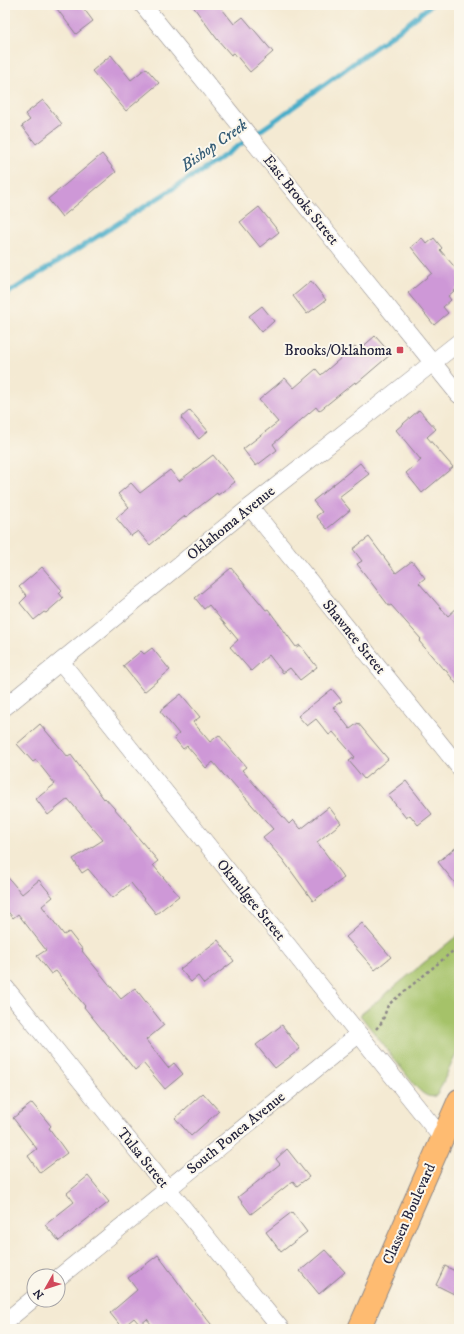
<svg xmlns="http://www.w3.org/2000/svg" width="464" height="1334" viewBox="0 0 464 1334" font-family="'IM FELL DW Pica',serif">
  <rect width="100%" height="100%" fill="#fbf7ec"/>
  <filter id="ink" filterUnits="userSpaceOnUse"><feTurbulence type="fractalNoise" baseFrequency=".025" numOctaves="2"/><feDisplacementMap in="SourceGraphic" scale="8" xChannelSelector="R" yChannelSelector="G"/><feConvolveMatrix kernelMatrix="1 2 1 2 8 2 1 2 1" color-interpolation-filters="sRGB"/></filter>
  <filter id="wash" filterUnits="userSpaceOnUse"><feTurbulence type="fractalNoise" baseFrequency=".012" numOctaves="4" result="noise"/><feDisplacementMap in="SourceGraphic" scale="16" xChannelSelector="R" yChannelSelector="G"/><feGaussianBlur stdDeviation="0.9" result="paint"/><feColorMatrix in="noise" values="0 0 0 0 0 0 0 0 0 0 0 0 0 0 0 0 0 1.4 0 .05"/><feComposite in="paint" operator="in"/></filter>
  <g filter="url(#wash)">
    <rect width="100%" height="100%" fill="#f4ead3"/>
    <path fill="#a5c269" stroke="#647252" d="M459 934V1048L437 1095C429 1100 422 1093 416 1087L360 1015Z"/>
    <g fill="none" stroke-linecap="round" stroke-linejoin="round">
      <path stroke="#49adc9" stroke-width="5" d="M5 295 215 162 277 119 410 22 431 5"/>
    </g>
    <g id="blocks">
      <g fill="#ce98d7">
        <path d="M54 5H81L93 21 76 34Z"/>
        <path d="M192 5H219L234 24 243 17 273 52 250 72 234 53 231 55 217 39Z"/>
        <path d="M111 55 131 80 146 68 159 83 126 111 92 71Z"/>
        <path d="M43 100 62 124 36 144 22 126 30 120 25 114Z"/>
        <path d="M102 154 116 172 62 217 48 199Z"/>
        <path d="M259 207 279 232 260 247 240 222Z"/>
        <path d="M422 238 427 244 434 238 442 248 440 250 459 272V287L448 296 451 300 443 307 448 313 434 325 408 293 432 273 411 247Z"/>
        <path d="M311 281 326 300 307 314 293 296Z"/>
        <path d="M262 306 274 321 262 332 249 316Z"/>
        <path d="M375 336 391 354 356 384 355 382 319 411 316 407 273 444 277 450 256 466 243 449 278 422 259 400 285 378 294 388 316 369 321 375 355 346 359 350Z"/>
        <path d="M190 410 208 431 199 439 181 418Z"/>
        <path d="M419 410 436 429 427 437 453 467 422 493 406 473 421 460 396 430Z"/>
        <path d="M213 455 235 482 218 495 217 493 186 517 185 516 150 545 138 531 131 536 116 518 129 507 118 494 131 483 140 493 170 470 179 481Z"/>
        <path d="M360 463 369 474 339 497 350 510 327 529 316 516 322 512 313 501Z"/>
        <path d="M369 537 396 573 412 561 425 578 419 583 448 616 459 606V687L444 668 443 669 419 641 421 639 391 605 389 606 357 564 362 561 353 549Z"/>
        <path d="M42 567 62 590 59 593 63 598 46 613 44 612 34 620 20 603 27 596 19 587Z"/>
        <path d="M231 568 266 610 268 609 296 647 300 645 317 667 300 680 290 668 283 673 269 655 251 671 230 647 238 640 209 605 204 609 195 598Z"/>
        <path d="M152 648 170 670 144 692 123 666 141 651 144 654Z"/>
        <path d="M332 689 342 701 333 707 350 729 358 723 388 759 364 779 349 761 355 757 333 732 329 735 316 719 307 726 298 716Z"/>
        <path d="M181 694 200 717 193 722 210 742 219 735 246 767 242 770 289 824 293 820 301 829 329 807 341 823 317 842 344 878 313 901 283 860 263 837 273 829 230 780 229 781 213 762 206 768 187 746 183 749 174 738 179 734 160 711Z"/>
        <path d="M40 724 68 757 71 755 104 799 105 798 131 827 130 828 158 861 153 865 179 896 156 914 131 883 113 898 88 869 82 873 73 859 103 840 68 799 48 815 36 799 55 784 36 760 33 762 17 744Z"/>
        <path d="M406 781 432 814 418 825 410 815 406 818 388 795Z"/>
        <path d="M459 845V888L438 862Z"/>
        <path d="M5 874 22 894 39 880 53 897 42 906 64 935 69 932 83 950 82 951 121 999 135 988 164 1025 146 1040 168 1068 174 1063 183 1074 165 1089 143 1063 135 1070 84 1007 85 1006 56 971 51 974 37 956 46 950 18 914 13 918 5 908Z"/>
        <path d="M362 923 391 957 375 970 346 937Z"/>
        <path d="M218 940 234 961 204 984 198 976 191 982 180 969Z"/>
        <path d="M282 1025 300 1049 275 1068 256 1045Z"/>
        <path d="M203 1093 219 1111 191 1136 175 1118Z"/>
        <path d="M32 1103 51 1126 49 1128 67 1153 40 1173 28 1156 37 1149 13 1118Z"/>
        <path d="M287 1149 309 1177 297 1186 293 1181 251 1214 238 1197 280 1164 276 1159Z"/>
        <path d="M88 1176 109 1202 59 1241 45 1225 74 1202 67 1193Z"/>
        <path d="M292 1212 307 1232 281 1252 266 1232Z"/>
        <path d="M325 1250 345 1272 319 1294 300 1271Z"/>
        <path d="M158 1255 186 1293 215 1329H155L147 1319 140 1325 134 1318 122 1328 110 1313 137 1290 128 1278Z"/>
        <path d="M445 1266 459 1273V1289L456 1295 436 1285Z"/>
      </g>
    </g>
  </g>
  <g filter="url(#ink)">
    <use href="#blocks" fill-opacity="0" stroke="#8b8687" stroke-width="1"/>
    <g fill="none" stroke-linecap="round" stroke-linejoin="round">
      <defs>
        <g id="minor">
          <path d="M143 5 459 395"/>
          <path d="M250 507 459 767"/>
          <path d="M61 662 442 1138"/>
          <path d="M5 707 250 507 459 342"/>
          <path d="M5 987 281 1329"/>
          <path d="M58 1278 359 1034"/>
          <path d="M5 1322 34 1298"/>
        </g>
        <path id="major" d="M359 1329 459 1100"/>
      </defs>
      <use href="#minor" stroke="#8b8687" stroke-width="18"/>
      <use href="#major" stroke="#8b8687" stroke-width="24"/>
      <path stroke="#8b8687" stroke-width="2.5" stroke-dasharray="3 3" stroke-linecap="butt" d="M376 1029 382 1022 388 1005 459 946"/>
      <use href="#minor" stroke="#fff" stroke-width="17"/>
      <use href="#major" stroke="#febb71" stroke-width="22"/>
    </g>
  </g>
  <rect fill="#d1495b" stroke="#fbf7ec" stroke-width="1.5" x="396" y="346" width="8" height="8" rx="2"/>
  <g text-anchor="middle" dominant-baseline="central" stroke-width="4" stroke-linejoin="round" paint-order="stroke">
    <g font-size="15" fill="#22223b" stroke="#fbf7ec">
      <text transform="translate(301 200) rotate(51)">East Brooks Street</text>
      <text transform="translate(231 523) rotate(-39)">Oklahoma Avenue</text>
      <text transform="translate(354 637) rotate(51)">Shawnee Street</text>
      <text transform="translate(251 900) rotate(51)">Okmulgee Street</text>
      <text transform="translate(236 1133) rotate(-39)">South Ponca Avenue</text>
      <text transform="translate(143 1158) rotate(51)">Tulsa Street</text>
      <text transform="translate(409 1214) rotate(-66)">Classen Boulevard</text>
    </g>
    <g font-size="15" fill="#22223b" stroke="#fbf7ec" text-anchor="end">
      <text x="392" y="350">Brooks/Oklahoma</text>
    </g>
    <g font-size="16" font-style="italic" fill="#325a74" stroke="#fbf7ec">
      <text transform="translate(214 145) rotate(-35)">Bishop Creek</text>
    </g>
  </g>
  <rect width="464" height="1334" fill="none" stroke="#fbf7ec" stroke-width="20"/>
  <g transform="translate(46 1288) rotate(231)"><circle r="19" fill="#fbf7ec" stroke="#a4a2a5"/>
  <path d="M0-3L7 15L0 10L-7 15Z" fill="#d1495b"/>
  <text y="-6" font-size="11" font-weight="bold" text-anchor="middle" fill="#22223b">N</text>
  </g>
</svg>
